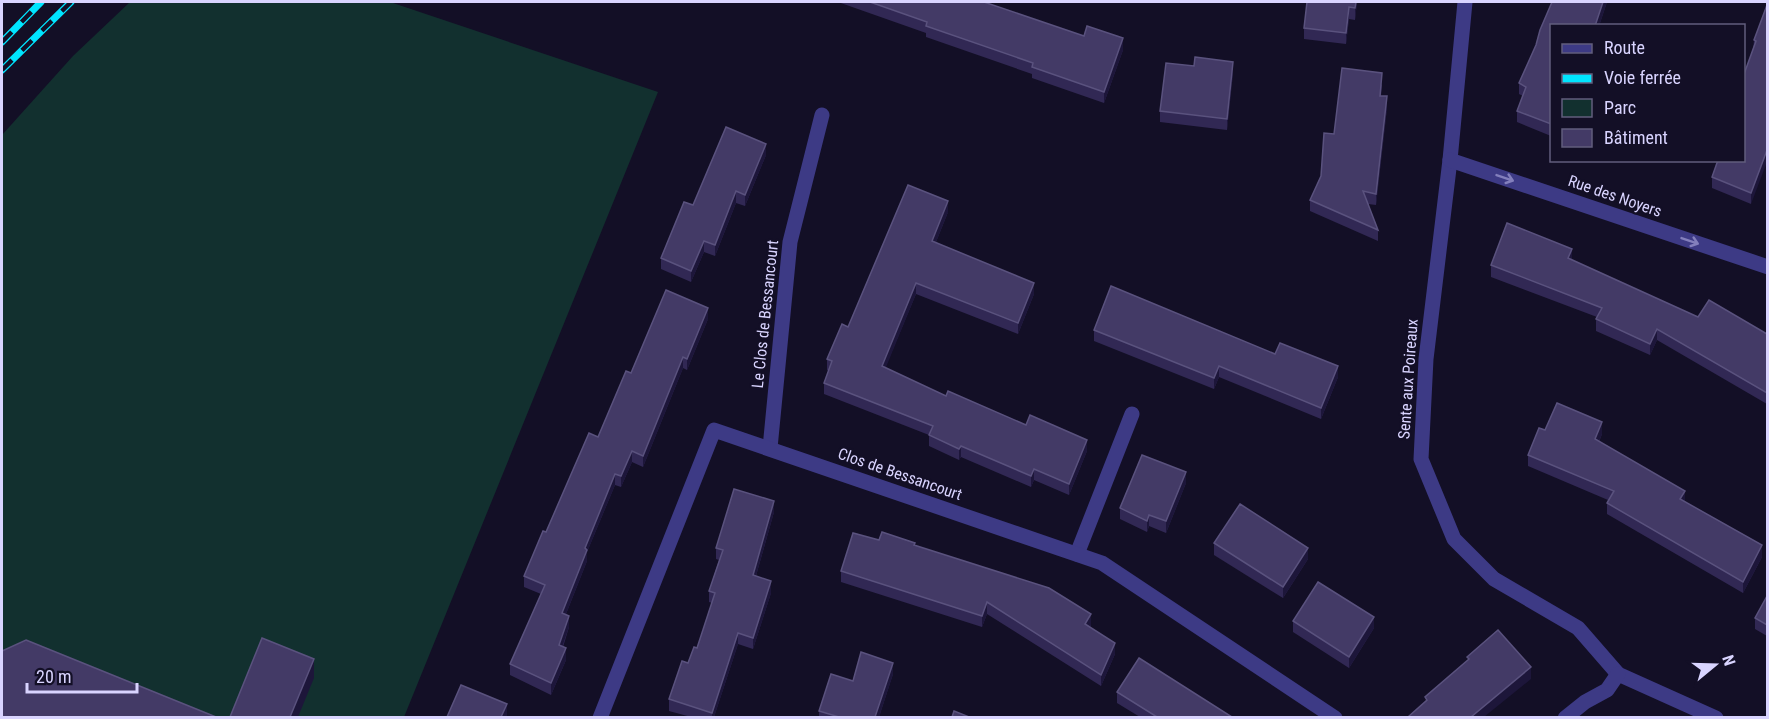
<svg xmlns="http://www.w3.org/2000/svg" width="1769" height="719" viewBox="0 0 1769 719" font-family="'Roboto Condensed',sans-serif">
  <rect width="100%" height="100%" fill="#130f26"/>
  <path fill="#12302f" d="M130 2H390L658 92 404 717H2V135L73 56Z"/>
  <g fill="none" stroke-linecap="round" stroke-linejoin="round">
    <g stroke="#3d3a85" stroke-width="15">
      <path d="M1465 2 1450 160 1426 359 1421 459 1454 539 1494 579 1578 628 1618 674 1716 718"/>
      <path d="M1450 160 1768 267"/>
      <path d="M770 448 790 242 822 115"/>
      <path d="M1077 554 1132 414"/>
      <path d="M600 718 714 430 1102 563 1335 718"/>
      <path d="M1565 718 1585 702 1607 690 1618 674"/>
    </g>
    <defs>
      <g id="rail">
        <path d="M2 42 41 2"/>
        <path d="M2 70 71 2"/>
      </g>
    </defs>
    <use href="#rail" stroke="#00e5ff" stroke-width="7"/>
    <use href="#rail" stroke="#130f26" stroke-width="4.5" stroke-dasharray="14" stroke-linecap="butt"/>
  </g>
  <g fill="#312854">
    <path d="M838 2H984L1123 50 1104 103 1032 78V74L926 37V33Z"/>
    <path d="M1307 2H1357L1355 20 1349 19 1346 44 1304 39V28Z"/>
    <path d="M1552 2H1607L1599 26H1551V136L1517 122V111L1523 96 1519 94V83L1536 45Z"/>
    <path d="M1767 5 1751 204 1712 188V177L1743 160 1754 40Z"/>
    <path d="M1233 73 1227 130 1160 122V111Z"/>
    <path d="M1382 84 1381 96 1387 108 1376 205 1368 204 1378 230V241L1310 211V200L1321 176 1334 134Z"/>
    <path d="M766 155 745 206 736 203 715 256 704 252 691 282 661 269V258L693 205Z"/>
    <path d="M948 212 936 242 1034 294 1018 334 916 294 885 368 946 396 1087 451 1069 495 1034 480 1031 487 961 457 959 460 929 446V435L824 394V383L829 371 827 370V359L848 327Z"/>
    <path d="M1572 260 1698 317 1767 334V404L1657 340 1650 355 1596 331V319L1597 317 1491 277V265Z"/>
    <path d="M708 319 687 370 683 368 643 467 632 462 621 487 615 485 587 552V561L566 614 569 627 563 647 566 660 551 695 510 675V664L541 594 524 587V576L546 532 598 437Z"/>
    <path d="M1094 330 1275 354 1338 377 1321 419 1219 377 1214 389 1094 341Z"/>
    <path d="M1545 430 1602 434 1599 442 1762 557 1743 593 1607 514V503L1608 500 1528 466V455Z"/>
    <path d="M1186 483 1166 533 1149 526 1147 532 1120 519V508Z"/>
    <path d="M774 512 756 576 771 593 753 649 738 644 714 717H691L669 711V699L688 663 697 648 712 603 709 602V591L719 560 716 559V548Z"/>
    <path d="M879 540 915 546 1091 625 1090 627 1115 654 1101 686 987 614 982 627 841 582V571Z"/>
    <path d="M1214 543 1308 559 1283 598 1214 555Z"/>
    <path d="M1767 596V636L1755 629V618Z"/>
    <path d="M1293 621 1374 628 1349 668 1293 632Z"/>
    <path d="M893 674 879 717H819V711L853 681Z"/>
    <path d="M1117 692 1232 717H1140L1117 703Z"/>
  </g>
  <g fill="#1d163a">
    <path d="M1356 2H1357L1355 20V8Z"/>
    <path d="M1603 2H1607L1599 26H1595Z"/>
    <path d="M1349 7V19L1346 44V33Z"/>
    <path d="M1123 38V50L1104 103V92Z"/>
    <path d="M1233 62V73L1227 130V119Z"/>
    <path d="M1387 96V108L1376 205V194Z"/>
    <path d="M766 144V155L745 206V195Z"/>
    <path d="M1767 150V162L1751 204V193Z"/>
    <path d="M736 191V203L715 256V245Z"/>
    <path d="M948 201V212L932 252V241Z"/>
    <path d="M704 241V252L691 282V271Z"/>
    <path d="M1572 249V260L1568 258Z"/>
    <path d="M916 283V294L882 377V366Z"/>
    <path d="M1034 283V294L1018 334V323Z"/>
    <path d="M708 308V319L687 370V359Z"/>
    <path d="M1657 329V340L1650 355V344Z"/>
    <path d="M683 357V368L643 467V456Z"/>
    <path d="M1219 366V377L1214 389V378Z"/>
    <path d="M1338 366V377L1321 419V408Z"/>
    <path d="M1602 422V434L1595 451V439Z"/>
    <path d="M1087 440V451L1069 495V484Z"/>
    <path d="M961 446V457L959 460V449Z"/>
    <path d="M632 451V462L621 487V476Z"/>
    <path d="M1034 469V480L1031 487V476Z"/>
    <path d="M1186 472V483L1166 533V521Z"/>
    <path d="M615 474V485L587 552V561L562 624V613L585 548Z"/>
    <path d="M1685 491V502L1680 499Z"/>
    <path d="M774 501V512L753 586V575Z"/>
    <path d="M1149 515V526L1147 532V521Z"/>
    <path d="M1762 545V557L1743 593V582Z"/>
    <path d="M1308 548V559L1283 598V587Z"/>
    <path d="M771 581V593L753 649V638Z"/>
    <path d="M987 602V614L982 627V616Z"/>
    <path d="M1091 614V625L1085 635V624Z"/>
    <path d="M569 616V627L559 656V645Z"/>
    <path d="M1374 617V628L1349 668V657Z"/>
    <path d="M738 633V644L714 717H712V713Z"/>
    <path d="M1115 643V654L1101 686V675Z"/>
    <path d="M566 648V660L551 695V683Z"/>
    <path d="M314 659V678L298 717H290Z"/>
    <path d="M893 663V674L879 717H875Z"/>
    <path d="M1531 667V679L1484 717H1471Z"/>
    <path d="M507 704V716L506 717H501Z"/>
  </g>
  <g fill="#433a66" stroke="#5a527e" stroke-width="1.5">
    <path d="M870 2H984L1084 36 1087 26 1123 38 1104 92 1032 67 1033 63 926 26 927 22Z"/>
    <path d="M1307 2H1356L1355 8 1349 7 1346 33 1304 28Z"/>
    <path d="M1552 2H1603L1595 26H1551V124L1517 111 1526 87 1519 83 1536 45 1540 30Z"/>
    <path d="M1767 5V150L1751 193 1712 177 1718 160H1743V77L1756 41 1754 40Z"/>
    <path d="M1195 57 1233 62 1227 119 1160 111 1166 63 1194 66Z"/>
    <path d="M1342 68 1382 73 1380 96H1387L1376 194 1363 191 1378 230 1310 200 1321 176 1324 133 1334 134Z"/>
    <path d="M726 127 766 144 745 195 736 191 715 245 704 241 691 271 661 258 684 202 693 205Z"/>
    <path d="M908 185 948 201 932 241 1034 283 1018 323 916 283 882 366 946 396 948 391 1026 425 1030 415 1087 440 1069 484 1034 469 1031 476 961 446 959 449 929 435 933 426 824 383 832 361 827 359 842 324 848 327Z"/>
    <path d="M1507 223 1572 249 1568 258 1698 317 1709 300 1767 334V393L1657 329 1650 344 1596 319 1602 308 1491 265Z"/>
    <path d="M1111 286 1275 354 1280 343 1338 366 1321 408 1219 366 1214 378 1094 330Z"/>
    <path d="M666 290 708 308 687 359 683 357 643 456 632 451 621 476 615 474 585 548 587 550 562 613 569 616 559 645 566 648 551 683 510 664 545 585 524 576 543 531 546 532 589 433 598 437 626 371 631 373Z"/>
    <path d="M1557 403 1602 422 1595 439 1685 491 1680 499 1762 545 1743 582 1607 503 1614 491 1528 455 1539 428 1545 430Z"/>
    <path d="M1142 455 1186 472 1166 521 1149 515 1147 521 1120 508Z"/>
    <path d="M734 489 774 501 753 575 771 581 753 638 738 633 712 713 669 699 682 661 688 663 694 647 697 648 715 593 709 591 723 550 716 548Z"/>
    <path d="M1240 504 1308 548 1283 587 1214 543Z"/>
    <path d="M882 532 915 543 914 545 1049 588 1091 614 1085 624 1115 643 1101 675 987 602 982 616 841 571 853 533 879 540Z"/>
    <path d="M1318 582 1374 617 1349 657 1293 621Z"/>
    <path d="M1767 596V625L1755 618Z"/>
    <path d="M1498 630 1531 667 1471 717H1408L1427 700 1425 697 1469 659 1467 657Z"/>
    <path d="M262 638 314 659 290 717H230Z"/>
    <path d="M26 640 216 717H2V651Z"/>
    <path d="M861 652 893 663 875 717H839L819 711 831 674 853 681Z"/>
    <path d="M1139 658 1232 717H1157L1117 692Z"/>
    <path d="M461 685 507 704 501 717H447Z"/>
    <path d="M954 711 969 717H952Z"/>
  </g>
  <defs><path id="oneway-shaft" d="M-6 0H5M1.5-3L5.5 0L1.5 3" fill="none" stroke-width="1.6" stroke-linecap="round" stroke-linejoin="round" transform="scale(1.5)"/></defs>
  <g stroke="#837fbc">
    <use href="#oneway-shaft" transform="translate(1505 178) rotate(19)"/>
    <use href="#oneway-shaft" transform="translate(1690 241) rotate(19)"/>
  </g>
  <g text-anchor="middle" dominant-baseline="central" stroke-width="4.5" stroke-linejoin="round" paint-order="stroke">
    <g font-size="16" fill="#d9d4ff" stroke="#130f26">
      <text transform="translate(1615 196) rotate(19)">Rue des Noyers</text>
      <text transform="translate(765 314) rotate(-84)">Le Clos de Bessancourt</text>
      <text transform="translate(1408 379) rotate(-86)">Sente aux Poireaux</text>
      <text transform="translate(900 474) rotate(19)">Clos de Bessancourt</text>
    </g>
  </g>
  <rect width="1769" height="719" fill="none" stroke="#d9d4ff" stroke-width="6"/>
  <rect x="1550" y="24" width="195" height="138" fill="#130f26" stroke="#625e7d" stroke-width="1.5"/>
  <rect x="1562" y="44" width="30" height="9" fill="#3d3a85" stroke="#625e7d" stroke-width="1.5"/>
  <text x="1604" y="54" font-size="18" fill="#d9d4ff">Route</text>
  <rect x="1562" y="74" width="30" height="9" fill="#00e5ff" stroke="#625e7d" stroke-width="1.5"/>
  <text x="1604" y="84" font-size="18" fill="#d9d4ff">Voie ferrée</text>
  <rect x="1562" y="99" width="30" height="18" fill="#12302f" stroke="#625e7d" stroke-width="1.5"/>
  <text x="1604" y="114" font-size="18" fill="#d9d4ff">Parc</text>
  <rect x="1562" y="129" width="30" height="18" fill="#433a66" stroke="#625e7d" stroke-width="1.5"/>
  <text x="1604" y="144" font-size="18" fill="#d9d4ff">Bâtiment</text>
  <g transform="translate(1715 665) rotate(71)" stroke="#130f26" stroke-width="4.5" paint-order="stroke">
  <path d="M0-4.5L10 22L0 15L-10 22Z" fill="#d9d4ff"/>
  <text y="-9" font-size="16" font-weight="bold" text-anchor="middle" fill="#d9d4ff">N</text>
  </g>
  <path d="M27 683v9h110v-9" fill="none" stroke="#d9d4ff" stroke-width="3"/>
  <text x="36" y="683" font-size="18" fill="#d9d4ff" stroke="#130f26" stroke-width="4.5" paint-order="stroke">20 m</text>
</svg>
